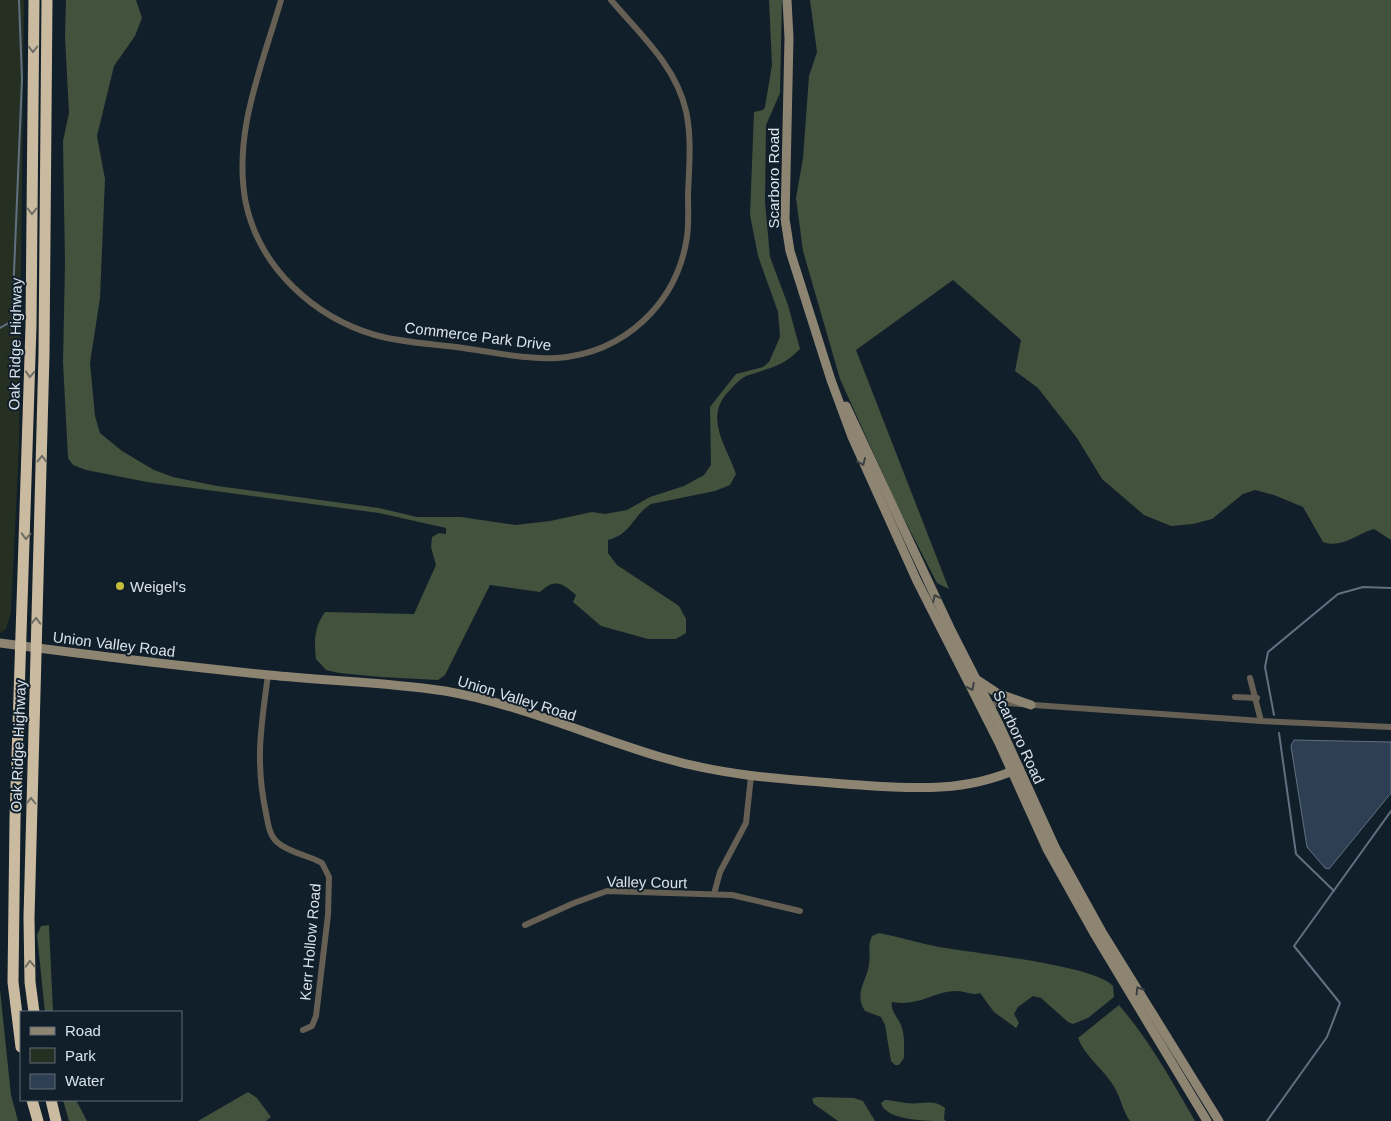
<svg xmlns="http://www.w3.org/2000/svg" width="1391" height="1121" viewBox="0 0 1391 1121" font-family="Helvetica,sans-serif">
  <rect width="100%" height="100%" fill="#101f2a"/>
  <path fill="#263022" d="M0 0H24L19 446 11 612 6 629 0 633Z"/>
  <g fill="#42523c">
    <path d="M66 0H136L142 18 135 36 114 66 97 136 105 179 100 298 90 363 95 416 100 433 122 451 154 470 173 477 217 486 379 508 417 517H461L516 525 550 521 592 512 605 514 627 510 650 497 684 486 704 475 711 465 710 407 736 374 763 367 769 362 780 337 778 312 758 256 750 215 754 112 763 110 765 107 772 65 769 0H782L780 93 766 125 765 202 770 257 788 305 800 349C782 367 772 367 749 375 740 378 735 385 728 392 704 418 726 445 736 474L730 485 715 491 651 504C632 516 632 534 608 540V553L617 565 679 606 686 619V633L676 639H648L601 626 573 602 576 595C562 583 555 578 540 592L490 585 445 675 438 680 381 677 339 673 326 670 316 659C314 642 314 627 325 612L414 614 436 565 431 547 432 537 439 533 446 534V528L379 513 147 482 86 470 73 465 68 458 63 362 65 263 63 141 69 113 65 37Z"/>
    <path d="M810 0H1391V540L1374 529C1356 534 1342 549 1323 542L1303 507 1274 495 1255 490 1243 494 1212 519 1193 524 1171 526 1144 515 1102 479 1077 438 1038 388 1015 371 1021 340 953 280 856 350 949 589 937 583 897 505 840 379 803 251 796 198 803 158 809 76 817 52Z"/>
    <path d="M49 925 53 1012H45L37 935 41 926Z"/>
    <path d="M879 933C899 937 919 943 939 947 972 953 1094 965 1113 986L1114 997 1088 1018 1073 1024 1068 1022 1041 998 1033 996 1018 1007 1014 1014 1019 1023 1016 1028 994 1012 980 993C971 996 966 991 957 991 934 991 919 1007 892 1002 890 1011 898 1017 901 1025 905 1035 904 1047 904 1058L899 1065H895L891 1061 885 1025 881 1017 865 1011C853 993 868 979 869 964 871 953 867 947 872 936Z"/>
    <path d="M0 990 11 1095 18 1121H0Z"/>
    <path d="M1119 1005C1149 1040 1172 1081 1195 1121H1130C1122 1110 1121 1097 1113 1085 1103 1069 1084 1055 1078 1038Z"/>
    <path d="M248 1092 257 1098 271 1117 266 1121H198Z"/>
    <path d="M816 1097 854 1098 863 1101 875 1121H838L814 1104 812 1099Z"/>
    <path d="M63 1100H76L87 1121H69Z"/>
    <path d="M885 1100C892 1100 898 1102 906 1103 921 1105 932 1098 945 1108L944 1119 946 1121C927 1121 886 1121 881 1103Z"/>
  </g>
  <path fill="#2e3f53" stroke="#617081" d="M1294 740 1391 742V793L1329 869 1325 868 1307 847 1291 746Z"/>
  <g fill="none" stroke-linecap="round" stroke-linejoin="round">
    <g stroke="#617081" stroke-width="2">
      <path d="M0 328 12 321 22 79 19 0"/>
      <path d="M1274 715 1265 667 1268 652 1338 594 1363 587 1391 588"/>
      <path d="M1279 733 1296 854 1334 891"/>
      <path d="M1267 1121 1327 1037 1340 1003 1294 946 1391 811"/>
    </g>
    <g stroke="#655f54" stroke-width="6">
      <path d="M281 0C262 66 232 134 246 204 260 268 314 317 375 335 403 343 435 344 463 348 493 352 526 360 557 358 624 353 677 304 687 237 689 223 688 209 688 195 689 168 692 138 686 111 676 66 640 34 611 0"/>
      <path d="M268 675C261 726 255 762 266 813 268 823 269 835 277 842 289 853 308 855 322 863L329 877 328 915 316 1016 312 1026 303 1030"/>
      <path d="M1250 678 1261 721"/>
      <path d="M1235 697 1257 698"/>
      <path d="M987 705 1006 703 1261 721 1391 727"/>
      <path d="M714 894 720 872 746 823 751 776"/>
      <path d="M525 925 574 903 607 891 732 895 800 911"/>
    </g>
    <g stroke="#8e8472" stroke-width="9">
      <path d="M787 0 789 38 785 219 790 251 831 380 852 437 917 581 999 743 1047 849 1095 935 1207 1121"/>
      <path d="M846 406 950 628 999 724 1056 849 1102 932 1219 1121"/>
      <path d="M0 643C89 655 179 666 269 675 328 681 387 682 445 691 520 704 592 737 664 758 728 777 794 780 860 785 914 789 968 792 1019 768"/>
      <path d="M979 681 997 693 1031 705"/>
    </g>
    <g stroke="#cabba0" stroke-width="11">
      <path d="M34 1012 30 982 29 918 44 354 47 0"/>
      <path d="M21 1047 13 982 15 819 31 326 34 0"/>
      <path d="M32 1100 38 1121"/>
      <path d="M51 1100 56 1121"/>
    </g>
  </g>
  <defs><path id="oneway-chevron" d="M-2-3.5L2.5 0L-2 3.5" fill="none" stroke-width="1.6" stroke-linecap="round" stroke-linejoin="round" transform="scale(1.25)"/></defs>
  <g stroke="#6d6d65">
    <use href="#oneway-chevron" transform="translate(33 49) rotate(90)"/>
    <use href="#oneway-chevron" transform="translate(32 211) rotate(90)"/>
    <use href="#oneway-chevron" transform="translate(30 374) rotate(92)"/>
    <use href="#oneway-chevron" transform="translate(42 459) rotate(-89)"/>
    <use href="#oneway-chevron" transform="translate(26 536) rotate(92)"/>
    <use href="#oneway-chevron" transform="translate(36 621) rotate(-88)"/>
    <use href="#oneway-chevron" transform="translate(31 801) rotate(-90)"/>
    <use href="#oneway-chevron" transform="translate(30 964) rotate(-92)"/>
  </g>
  <g stroke="#3c4243">
    <use href="#oneway-chevron" transform="translate(862 462) rotate(67)"/>
    <use href="#oneway-chevron" transform="translate(936 598) rotate(-115)"/>
    <use href="#oneway-chevron" transform="translate(971 687) rotate(63)"/>
    <use href="#oneway-chevron" transform="translate(1139 990) rotate(-122)"/>
  </g>
  <circle fill="#c5bc3d" stroke="#101f2a" stroke-width="2" cx="120" cy="586" r="5"/>
  <g text-anchor="middle" dominant-baseline="central" stroke-width="4" stroke-linejoin="round" paint-order="stroke">
    <g font-size="15" fill="#d9e3eb" stroke="#101f2a">
      <text transform="translate(773 178) rotate(-90)">Scarboro Road</text>
      <text transform="translate(478 336) rotate(7)">Commerce Park Drive</text>
      <text transform="translate(15 344) rotate(-89)">Oak Ridge Highway</text>
      <text transform="translate(114 644) rotate(7)">Union Valley Road</text>
      <text transform="translate(517 698) rotate(17)">Union Valley Road</text>
      <text transform="translate(1019 737) rotate(65)">Scarboro Road</text>
      <text transform="translate(18 746) rotate(-88)">Oak Ridge Highway</text>
      <text transform="translate(647 882) rotate(1)">Valley Court</text>
      <text transform="translate(310 942) rotate(-85)">Kerr Hollow Road</text>
    </g>
    <g font-size="15" fill="#d9e3eb" stroke="#101f2a" text-anchor="start">
      <text x="130" y="586">Weigel's</text>
    </g>
  </g>
  <rect x="20" y="1011" width="162" height="90" fill="#101f2a" stroke="#606d77"/>
  <rect x="30" y="1027" width="25" height="8" fill="#8e8472" stroke="#606d77"/>
  <text x="65" y="1036" font-size="15" fill="#d9e3eb">Road</text>
  <rect x="30" y="1048" width="25" height="15" fill="#263022" stroke="#606d77"/>
  <text x="65" y="1061" font-size="15" fill="#d9e3eb">Park</text>
  <rect x="30" y="1074" width="25" height="15" fill="#2e3f53" stroke="#606d77"/>
  <text x="65" y="1086" font-size="15" fill="#d9e3eb">Water</text>
</svg>
